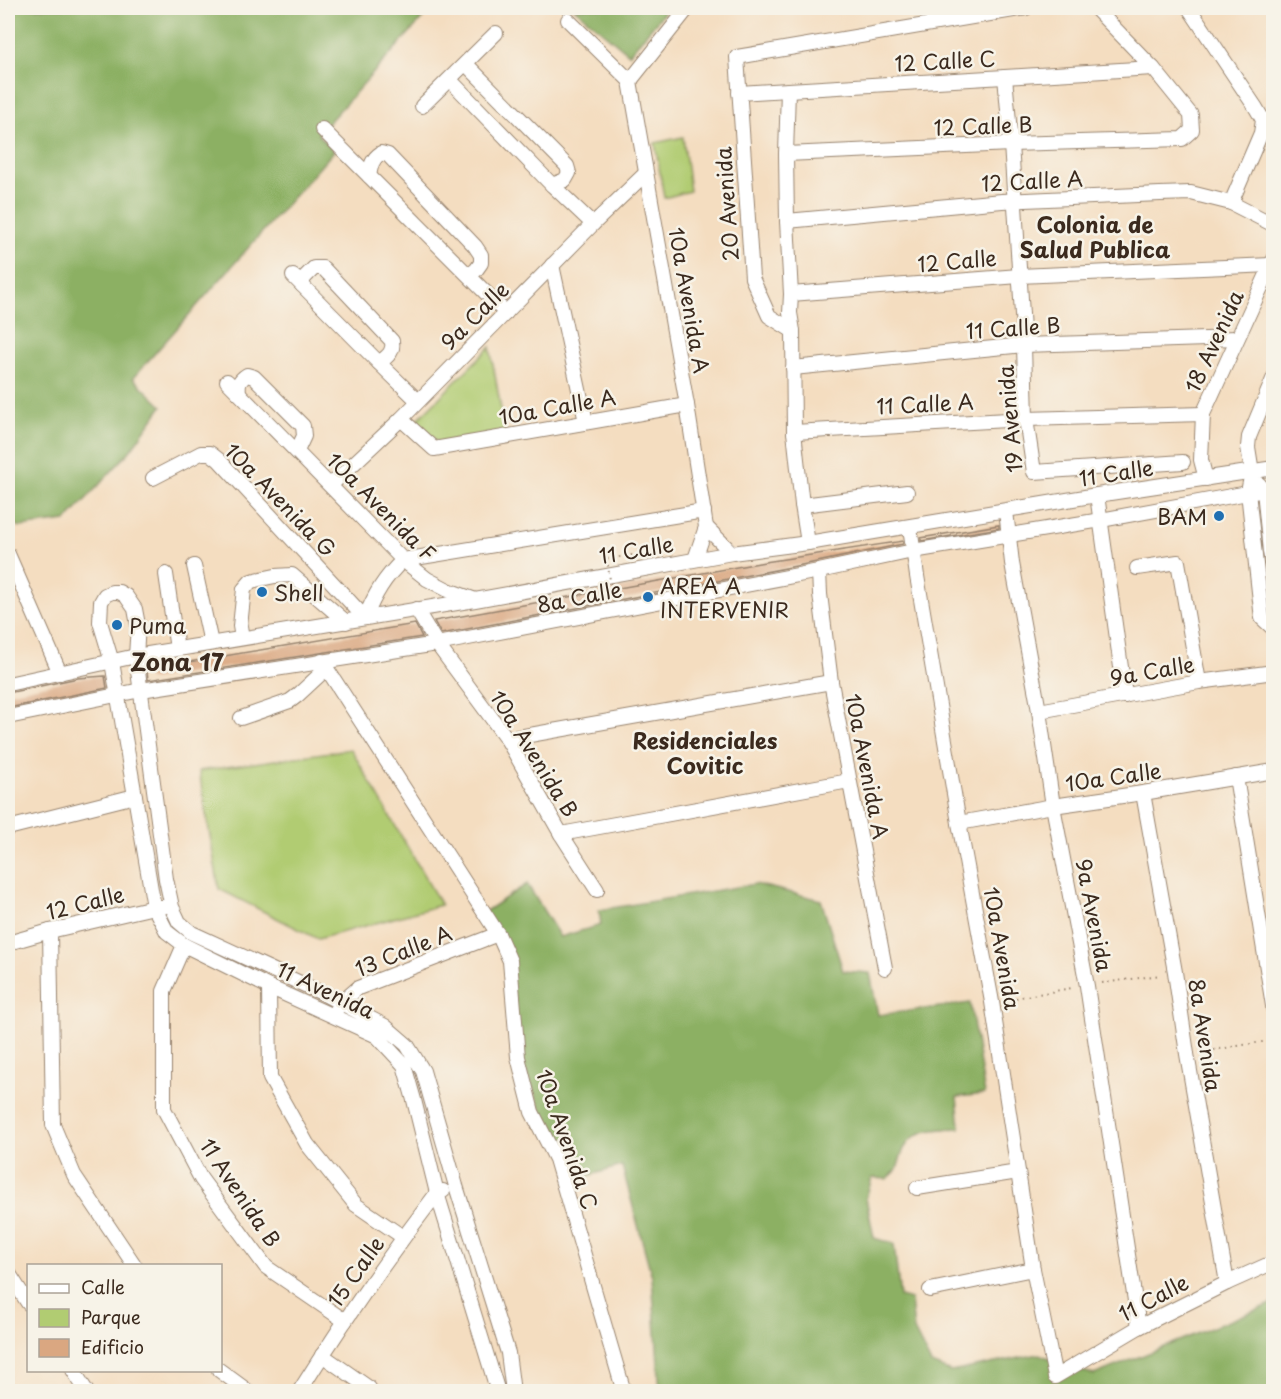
<svg xmlns="http://www.w3.org/2000/svg" width="1281" height="1399" viewBox="0 0 1281 1399" font-family="'Playpen Sans',sans-serif">
  <rect width="100%" height="100%" fill="#f7f3e8"/>
  <filter id="ink" filterUnits="userSpaceOnUse"><feTurbulence type="fractalNoise" baseFrequency=".0167" numOctaves="2"/><feDisplacementMap in="SourceGraphic" scale="12" xChannelSelector="R" yChannelSelector="G"/><feConvolveMatrix kernelMatrix="1 2 1 2 8 2 1 2 1" color-interpolation-filters="sRGB"/></filter>
  <filter id="wash" filterUnits="userSpaceOnUse"><feTurbulence type="fractalNoise" baseFrequency=".008" numOctaves="4" result="noise"/><feDisplacementMap in="SourceGraphic" scale="24" xChannelSelector="R" yChannelSelector="G"/><feGaussianBlur stdDeviation="1.35" result="paint"/><feColorMatrix in="noise" values="0 0 0 0 0 0 0 0 0 0 0 0 0 0 0 0 0 1.4 0 .05"/><feComposite in="paint" operator="in"/></filter>
  <g filter="url(#wash)">
    <rect width="100%" height="100%" fill="#f4ddc0"/>
    <g fill="#b1cc72" stroke="#767b48" stroke-width="1.5">
      <path d="M683 137 690 191 664 198 655 143Z"/>
      <path d="M490 347 505 432 438 443 416 421Z"/>
      <path d="M351 749 441 905 318 939 219 889 199 771Z"/>
    </g>
    <g fill="#8cb064" stroke="#646d41" stroke-width="1.5">
      <path d="M8 8H432L318 134 334 151 133 378 162 406 130 451 66 521 20 527 8 520Z"/>
      <path d="M574 8H668L629 54Z"/>
      <path d="M527 884 560 937 601 925 599 910 755 884 821 900 843 971 870 973 878 1015 970 1003 985 1094 957 1097 960 1128C934 1130 911 1127 901 1156 897 1170 898 1170 887 1179L872 1178 866 1198 874 1238 894 1244 900 1297 911 1300 914 1330 931 1364 951 1372 1039 1354 1094 1375 1273 1303V1391H660L652 1277 622 1166 580 1178 575 1148 549 1129 520 1058 505 942 484 912Z"/>
    </g>
    <g id="blocks">
      <g fill="#daa781">
        <path d="M999 525V528L921 541V538Z"/>
        <path d="M903 541V544L817 562 441 634 434 621 765 562Z"/>
        <path d="M415 624 422 637 148 680 147 669Z"/>
        <path d="M105 676 107 688 8 708V693L78 678Z"/>
      </g>
    </g>
  </g>
  <g filter="url(#ink)">
    <use href="#blocks" fill-opacity="0" stroke="#98846f" stroke-width="1.5"/>
    <g fill="none" stroke-linecap="round" stroke-linejoin="round">
      <defs>
        <g id="minor">
          <path d="M1189 8 1256 108 1263 120 1261 133 1231 203"/>
          <path d="M568 20 630 81"/>
          <path d="M466 64 567 166 569 173 565 180 552 185"/>
          <path d="M1005 77 1011 144 1024 345 1026 419 1034 472 1183 462"/>
          <path d="M450 80 552 185 593 224"/>
          <path d="M630 81 687 405 706 527 695 559"/>
          <path d="M630 81 688 8"/>
          <path d="M788 90 786 154 787 221 791 294 790 313 793 331 794 432 802 505 808 543"/>
          <path d="M739 93 1153 68"/>
          <path d="M422 106 496 33"/>
          <path d="M322 129 506 313"/>
          <path d="M786 154 1011 144 1182 139 1192 130 1191 115 1153 68 1095 8"/>
          <path d="M369 176C371 165 372 159 381 153L388 155 475 246 481 255V263L476 270 469 275"/>
          <path d="M787 221 1002 201 1160 194 1191 193 1231 203 1274 225"/>
          <path d="M552 265 586 422"/>
          <path d="M293 276 379 363 418 401"/>
          <path d="M302 285 304 278 314 268H323L392 341C394 352 388 356 379 363"/>
          <path d="M791 294 1019 276 1271 265"/>
          <path d="M793 331 769 316 752 278 737 57 1026 8"/>
          <path d="M793 368 1024 345 1237 338"/>
          <path d="M1274 377 1249 437 1248 447 1252 472 1248 492 1261 610 1262 618 1274 629"/>
          <path d="M227 381 403 560 427 579 448 590 473 599"/>
          <path d="M239 393C238 384 239 380 247 375L254 377 303 426 304 436 297 451"/>
          <path d="M401 419 434 449 687 405"/>
          <path d="M794 432 1026 419 1203 414"/>
          <path d="M153 478 201 453H210L219 460 365 618C375 594 384 578 403 560L704 511"/>
          <path d="M1206 479 1201 460 1203 414 1274 259"/>
          <path d="M1259 484 1264 490 1270 552 1274 573"/>
          <path d="M331 485 401 419 593 224 646 173"/>
          <path d="M1097 495 1125 696"/>
          <path d="M802 505 907 492"/>
          <path d="M1006 511 1012 563 1039 711 1053 806 1087 986 1139 1327"/>
          <path d="M706 527 732 553"/>
          <path d="M910 527 917 576 959 823 992 1002 1033 1269 1055 1377 1139 1327 1227 1283 1274 1262"/>
          <path d="M8 554 60 673"/>
          <path d="M194 566 211 643"/>
          <path d="M1137 568 1178 562 1199 682"/>
          <path d="M819 571 820 594 831 682 885 968"/>
          <path d="M166 574 177 649"/>
          <path d="M416 609 437 644 507 739 561 834 597 890"/>
          <path d="M242 638 240 626 244 589 251 581 275 576 292 575 346 622"/>
          <path d="M322 661 498 934 510 961 518 1057 532 1112 556 1159 624 1392"/>
          <path d="M8 684 136 656 475 600 732 553 808 543 1097 495 1274 468"/>
          <path d="M1039 711 1199 682 1274 672"/>
          <path d="M8 717 141 690 437 644 819 571 913 551 1101 520 1264 490"/>
          <path d="M241 718 290 701 298 695 327 668"/>
          <path d="M507 739 831 682"/>
          <path d="M1236 777 1274 1012"/>
          <path d="M1143 793 1175 972 1187 1054 1227 1283"/>
          <path d="M959 823 1053 806 1143 793 1274 771"/>
          <path d="M8 828 135 796"/>
          <path d="M561 834 849 781"/>
          <path d="M50 931 53 1125 74 1175 135 1266"/>
          <path d="M8 943 50 931 154 907H163"/>
          <path d="M184 945 164 991V1109L201 1179 266 1267 345 1321"/>
          <path d="M269 987 270 1078 307 1144 356 1205 403 1237"/>
          <path d="M336 1010 341 1003 358 988 498 934"/>
          <path d="M917 1188 1018 1172"/>
          <path d="M8 1272 28 1303"/>
          <path d="M930 1290 1033 1269"/>
          <path d="M322 1355 369 1388 371 1392"/>
          <path d="M73 1370 87 1392"/>
          <path d="M219 1370 249 1392"/>
          <path d="M299 1392C342 1323 388 1257 437 1193L443 1191"/>
          <path d="M498 1392 437 1193 414 1100 404 1065 377 1036 269 987 184 945 167 932 154 907 112 662 100 622 101 602 105 595 112 592H119L126 596 135 609 138 625 136 656 166 879 172 907 179 922 192 933 322 993 385 1026 407 1045 423 1071 456 1186 508 1353 513 1392"/>
        </g>
      </defs>
      <use href="#minor" stroke="#98846f" stroke-width="16"/>
      <g stroke="#98846f" stroke-width="2" stroke-dasharray="1.5 4.5" stroke-linecap="butt">
        <path d="M607 559 670 549V551"/>
        <path d="M1102 983 1161 975"/>
        <path d="M1004 1000 1072 988"/>
        <path d="M1202 1052 1274 1040"/>
      </g>
      <use href="#minor" stroke="#fff" stroke-width="14"/>
      <path stroke="#98846f" stroke-width="2" stroke-dasharray="1.5 4.5" stroke-linecap="butt" d="M607 559 611 587"/>
    </g>
  </g>
  <g fill="#1f6fb2" stroke="#f7f3e8" stroke-width="2">
    <circle cx="1219" cy="516" r="6"/>
    <circle cx="262" cy="592" r="6"/>
    <circle cx="648" cy="597" r="6"/>
    <circle cx="117" cy="625" r="6"/>
  </g>
  <g text-anchor="middle" dominant-baseline="central" stroke-width="5" stroke-linejoin="round" paint-order="stroke">
    <g font-size="21" fill="#3b2a1e" stroke="#f7f3e8">
      <text transform="translate(945 60) rotate(-3)">12 Calle C</text>
      <text transform="translate(983 125) rotate(-2)">12 Calle B</text>
      <text transform="translate(1032 180) rotate(-3)">12 Calle A</text>
      <text transform="translate(726 204) rotate(-94)">20 Avenida</text>
      <text transform="translate(957 260) rotate(-5)">12 Calle</text>
      <text transform="translate(690 300) rotate(80)">10a Avenida A</text>
      <text transform="translate(474 315) rotate(-45)">9a Calle</text>
      <text transform="translate(1013 327) rotate(-4)">11 Calle B</text>
      <text transform="translate(1213 341) rotate(-65)">18 Avenida</text>
      <text transform="translate(925 403) rotate(-3)">11 Calle A</text>
      <text transform="translate(557 406) rotate(-10)">10a Calle A</text>
      <text transform="translate(1009 419) rotate(-95)">19 Avenida</text>
      <text transform="translate(1116 472) rotate(-9)">11 Calle</text>
      <text transform="translate(281 499) rotate(46)">10a Avenida G</text>
      <text transform="translate(382 506) rotate(45)">10a Avenida F</text>
      <text transform="translate(636 549) rotate(-10)">11 Calle</text>
      <text transform="translate(579 596) rotate(-11)">8a Calle</text>
      <text transform="translate(1152 670) rotate(-10)">9a Calle</text>
      <text transform="translate(535 753) rotate(58)">10a Avenida B</text>
      <text transform="translate(868 766) rotate(79)">10a Avenida A</text>
      <text transform="translate(1113 776) rotate(-8)">10a Calle</text>
      <text transform="translate(85 902) rotate(-14)">12 Calle</text>
      <text transform="translate(1095 915) rotate(79)">9a Avenida</text>
      <text transform="translate(1003 948) rotate(80)">10a Avenida</text>
      <text transform="translate(403 950) rotate(-22)">13 Calle A</text>
      <text transform="translate(326 989) rotate(25)">11 Avenida</text>
      <text transform="translate(1206 1035) rotate(81)">8a Avenida</text>
      <text transform="translate(568 1139) rotate(71)">10a Avenida C</text>
      <text transform="translate(241 1192) rotate(56)">11 Avenida B</text>
      <text transform="translate(355 1271) rotate(-55)">15 Calle</text>
      <text transform="translate(1153 1297) rotate(-28)">11 Calle</text>
    </g>
    <g font-size="21" fill="#3b2a1e" stroke="#f7f3e8" text-anchor="start">
      <text x="1207" y="516" text-anchor="end">BAM</text>
      <text x="660" y="585">AREA A<tspan x="660" dy="24">INTERVENIR</tspan></text>
      <text x="274" y="592">Shell</text>
      <text x="129" y="625">Puma</text>
    </g>
    <g font-size="22" font-weight="bold" fill="#3b2a1e" stroke="#f7f3e8">
      <text x="1095" y="223">Colonia de<tspan x="1095" dy="25">Salud Publica</tspan></text>
      <text x="705" y="739">Residenciales<tspan x="705" dy="25">Covitic</tspan></text>
    </g>
    <g font-size="24" font-weight="bold" fill="#3b2a1e" stroke="#f7f3e8">
      <text x="177" y="661">Zona 17</text>
    </g>
  </g>
  <rect width="1281" height="1399" fill="none" stroke="#f7f3e8" stroke-width="30"/>
  <rect x="27" y="1264" width="195" height="108" fill="#f7f3e8" stroke="#aca397" stroke-width="1.5"/>
  <rect x="39" y="1284" width="30" height="9" fill="#ffffff" stroke="#aca397" stroke-width="1.5"/>
  <text x="81" y="1294" font-size="18" fill="#3b2a1e">Calle</text>
  <rect x="39" y="1309" width="30" height="18" fill="#b1cc72" stroke="#aca397" stroke-width="1.5"/>
  <text x="81" y="1324" font-size="18" fill="#3b2a1e">Parque</text>
  <rect x="39" y="1339" width="30" height="18" fill="#daa781" stroke="#aca397" stroke-width="1.5"/>
  <text x="81" y="1354" font-size="18" fill="#3b2a1e">Edificio</text>
</svg>
